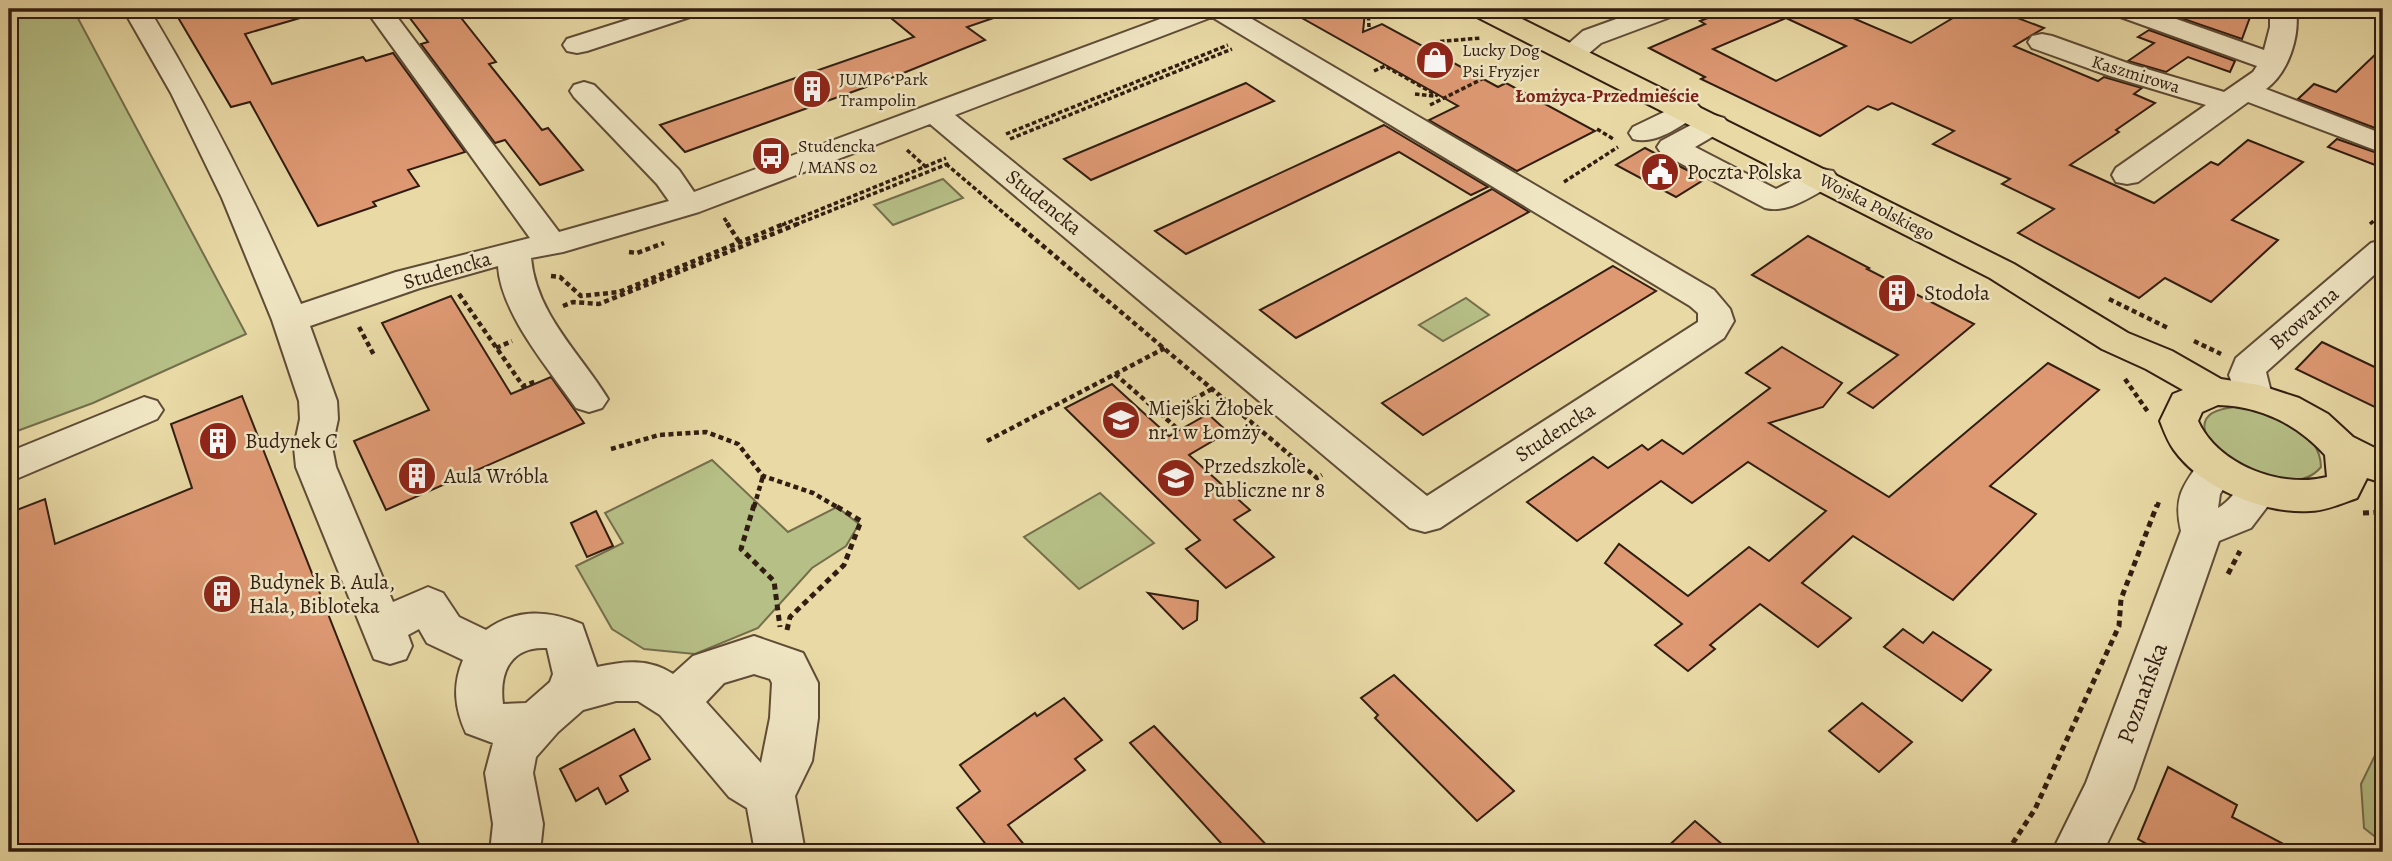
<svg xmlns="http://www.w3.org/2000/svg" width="2392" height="861" viewBox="0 0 2392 861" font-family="Alegreya,serif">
  <rect width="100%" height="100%" fill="#e8d9a5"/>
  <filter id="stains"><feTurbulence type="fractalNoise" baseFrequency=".00286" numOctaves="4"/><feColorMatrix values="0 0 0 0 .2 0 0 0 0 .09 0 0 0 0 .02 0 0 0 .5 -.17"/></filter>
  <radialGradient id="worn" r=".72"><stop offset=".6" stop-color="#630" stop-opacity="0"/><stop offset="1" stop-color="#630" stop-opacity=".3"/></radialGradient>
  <g fill="#b6bf86" stroke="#746e4c" stroke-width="2">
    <path d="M9 9H73L246 334 93 403 9 434Z"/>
    <path d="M943 179 963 198 893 225 874 205Z"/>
    <path d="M1466 298 1489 315 1443 341 1419 325Z"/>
    <path d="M2235 407C2268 411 2320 427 2321 467 2281 516 2144 416 2235 407Z"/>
    <path d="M712 460 788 532 837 507 859 524 846 546 812 568 758 628 695 654 644 649 612 629 576 566 623 543 605 513Z"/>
    <path d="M1100 493 1154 543 1079 589 1024 537Z"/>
    <path d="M2383 739V843L2364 828 2361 784Z"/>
  </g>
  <g fill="#de9973" stroke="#311d11" stroke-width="2" fill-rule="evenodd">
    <path d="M173 9H306L307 16 245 34 272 84 363 57 366 61 393 53 465 152 408 170 419 186 373 202 376 206 318 226 250 102 231 107Z"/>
    <path d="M403 9H454L496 62 489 64 542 130 548 128 583 170 540 185 505 140 495 143 421 44 428 42Z"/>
    <path d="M880 9H1007L1008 13 967 27 985 40 891 78 685 152 660 125 914 37Z"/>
    <path d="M1286 9H1343L1351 13 1365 12 1363 32 1382 24 1498 87 1506 83 1595 131 1517 171 1429 120 1458 106Z"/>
    <path d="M1731 9H1832L1911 43 1968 9H1994L2044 28 2014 46 2098 81 2104 77 2142 88 2134 94 2155 103 2116 130 2119 132 2070 165 2154 203 2211 162 2218 165 2248 140 2303 162 2232 220 2278 240 2211 302 2165 278 2139 298 2018 233 2054 209 2002 184 2010 179 1933 144 1954 131 1892 103 1878 110 1868 106 1820 136 1701 79 1705 77 1649 48 1705 24 1700 21ZM1786 18 1846 46 1776 81 1713 49Z"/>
    <path d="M2172 9 2208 18 2212 9H2253L2242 39 2169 14Z"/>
    <path d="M2149 30 2235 61 2230 72 2188 57 2166 72 2128 61 2154 43 2138 37Z"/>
    <path d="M2383 47V131L2298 99 2314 84 2336 92Z"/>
    <path d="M1246 83 1274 101 1091 180 1064 159Z"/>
    <path d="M1384 125 1488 187 1471 195 1399 152 1186 254 1155 231Z"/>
    <path d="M2337 139 2383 155V168L2328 147Z"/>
    <path d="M1645 148 1683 168 1705 179 1676 197 1616 165Z"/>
    <path d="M1492 189 1529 212 1296 338 1260 310Z"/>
    <path d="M1808 236 1869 268 1867 269 1974 324 1873 408 1848 393 1898 355 1752 275Z"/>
    <path d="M1613 266 1656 291 1423 435 1382 403Z"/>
    <path d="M451 296 511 394 551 377 584 423 386 510 354 441 429 410 382 323Z"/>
    <path d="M2322 342 2383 371V411L2296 369Z"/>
    <path d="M1782 347 1842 383 1823 407 1769 423 1889 497 2048 363 2099 390 1990 486 2036 514 1953 600 1853 536 1802 583 1851 618 1818 647 1760 604 1710 645 1715 649 1688 671 1655 645 1682 624 1605 563 1619 544 1688 596 1749 547 1769 561 1826 511 1748 462 1692 503 1661 481 1577 541 1527 502 1593 457 1608 468 1642 445 1648 450 1662 440 1683 454 1770 388 1746 373Z"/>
    <path d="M1112 384 1169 436 1208 414 1228 432 1189 455 1250 510 1234 520 1274 557 1226 588 1186 549 1200 540 1065 408Z"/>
    <path d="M242 396 422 852H9V513L45 499 55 544 192 488 171 424Z"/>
    <path d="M596 511 613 546 587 557 571 523Z"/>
    <path d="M1148 593 1198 601 1197 620 1183 629Z"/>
    <path d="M1903 629 1923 643 1933 632 1991 670 1962 701 1884 647Z"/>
    <path d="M1394 675 1514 791 1477 821 1375 718 1378 715 1361 698Z"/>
    <path d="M1064 698 1102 740 1075 759 1085 770 1008 825 1030 852H992L957 808 980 791 960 765 1035 713 1037 716Z"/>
    <path d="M1862 703 1912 742 1879 772 1829 731Z"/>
    <path d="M1154 726 1187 761 1273 852H1229L1130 743Z"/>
    <path d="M634 729 650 759 620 776 628 791 606 804 598 788 576 801 560 769Z"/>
    <path d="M2168 767 2237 805 2232 817 2299 852H2161L2138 839Z"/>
    <path d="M1695 821 1731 852H1662Z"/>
  </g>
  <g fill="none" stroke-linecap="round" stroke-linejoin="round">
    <defs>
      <g id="minor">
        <path d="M123 9H149C208 107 255 200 301 304L396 272 530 238 371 17 374 9H400L397 17 559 232 669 201 657 184 574 97 570 91 574 85 584 82 594 85 679 170 694 192 1187 9H1235L1714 290 1730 309 1734 321 1724 338 1440 528 1425 532 1410 528 930 124 699 212 563 252 531 258C536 314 580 353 608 399L602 408 589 412 576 408C549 369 501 314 498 266L420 288 310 326 337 401 338 419 332 447 336 467 393 602 428 587 443 593 459 617 486 630C517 608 548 610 582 624L597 667C624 661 649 658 673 674L693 656 754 636 803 653 818 683V718L812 761 795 796 805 852H755L747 808 729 797 660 715 638 701H616L583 710 558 732 536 757 533 773 543 824 540 852H490L493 824 485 773 493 743 466 733C455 709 452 686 463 660L427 643 419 629 408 635 412 646 406 659 390 664 374 659 296 467 294 447 300 419 299 401 272 320 222 198 171 93ZM1212 17 1690 306 1698 313V322L1427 496 955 115ZM547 648 553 674 550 682 526 703 503 704C499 673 510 646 547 648ZM754 674 770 679 772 683 770 718 761 763 706 702 724 683Z"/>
        <path d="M662 9H700L696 15 587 51 577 53 567 51 563 45 567 39Z"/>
        <path d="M1644 9H1680L1676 15 1601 43 1582 59 1572 61 1562 59 1558 53 1583 31Z"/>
        <path d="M2111 9H2148L2264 50 2270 27V9H2296C2300 36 2289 72 2266 89L2383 134V153L2248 102 2138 182 2127 184 2116 182 2112 175 2116 168 2206 105 2110 76 2032 48 2028 42 2032 36 2042 34 2052 36 2130 64 2224 92 2253 72 2257 66 2115 15Z"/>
        <path d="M1687 101 1697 104 1702 110 1697 116C1678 127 1656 145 1633 139L1629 133 1633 127Z"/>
        <path d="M1714 115 1724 118 1729 124 1724 130 1695 147 1776 189 1811 171 1822 169 1833 171 1838 178 1833 185C1812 195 1789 214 1765 208L1661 153 1657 147 1661 141 1704 118Z"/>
        <path d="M2383 240V267L2266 372 2272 396 2266 405 2253 409 2240 405 2229 375 2236 358 2371 243Z"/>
        <path d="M144 397 157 401 163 410 157 419 9 482V452Z"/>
        <path d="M2216 455 2230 459 2236 469 2220 494 2218 508C2242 494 2239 469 2274 479L2280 490 2251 528 2219 541 2133 789 2103 852H2052L2086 783 2181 531C2173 497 2183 486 2202 459Z"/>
      </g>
      <path id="major" d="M1469 9H1502L2014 264 2128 333 2172 351 2221 379 2259 385 2299 398 2328 414 2353 437 2383 452V483L2367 478 2357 498C2343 503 2325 511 2310 511 2264 514 2201 488 2174 450 2168 442 2164 431 2160 421L2173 394 2183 390 2146 369 2102 349 1990 278 1473 15ZM2218 405C2260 406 2297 424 2325 455L2327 477C2281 489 2218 465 2198 421L2202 412Z"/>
    </defs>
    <use href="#minor" stroke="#5f4c36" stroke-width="4"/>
    <use href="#major" stroke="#311d11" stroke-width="4"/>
    <g stroke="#311d11" stroke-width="3.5" stroke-dasharray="4.5 2.5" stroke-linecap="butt">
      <path d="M1368 9 1369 27"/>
      <path d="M1433 42 1481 38"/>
      <path d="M1374 71 1385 66 1438 96"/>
      <path d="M1415 94 1434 96"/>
      <path d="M1430 105 1486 77"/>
      <path d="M1597 129 1615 140"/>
      <path d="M1006 134 1228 45"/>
      <path d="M1010 139 1232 49"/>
      <path d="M907 150 926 167"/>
      <path d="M946 164 1018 225"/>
      <path d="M1564 182 1618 147"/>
      <path d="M724 218 729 225"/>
      <path d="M2370 224 2383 213"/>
      <path d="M782 225 946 158"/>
      <path d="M795 225 950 163"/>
    </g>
    <g stroke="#311d11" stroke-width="4.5" stroke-dasharray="5 3.5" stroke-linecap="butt">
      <path d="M727 223 740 243"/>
      <path d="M1016 223 1317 478 1322 475"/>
      <path d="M629 252 637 253 664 243"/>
      <path d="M551 276 560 277 581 296 619 292 786 223"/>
      <path d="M459 294 523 386 537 381"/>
      <path d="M2109 299 2170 329"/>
      <path d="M563 306 573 302 599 304 800 223"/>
      <path d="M359 327 375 357"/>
      <path d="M2194 341 2221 354"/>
      <path d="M496 348 512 341"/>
      <path d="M1115 374 1179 430"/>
      <path d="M2125 379 2148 412"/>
      <path d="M1163 416 1212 389"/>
      <path d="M987 441 1165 348"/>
      <path d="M611 449 659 435 706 432 738 444 763 476 813 493 837 507"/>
      <path d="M754 507 763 476"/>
      <path d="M2157 507 2160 499"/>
    </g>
    <g stroke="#311d11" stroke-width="5" stroke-dasharray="6 4.5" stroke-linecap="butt">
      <path d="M754 505 741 549 774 581 780 627"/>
      <path d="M2363 513 2383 512"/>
      <path d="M2228 574 2240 551"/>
      <path d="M787 630 790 617 844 565 861 521 834 505"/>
      <path d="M2007 852 2035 809 2119 626 2121 599 2157 505"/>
    </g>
    <use href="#minor" fill="#f0e6c4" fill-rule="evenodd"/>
    <use href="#major" fill="#e8d9a5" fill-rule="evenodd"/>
  </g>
  <defs>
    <symbol id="shop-disc" viewBox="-11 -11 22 22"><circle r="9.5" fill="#8f2418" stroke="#f0e6c4"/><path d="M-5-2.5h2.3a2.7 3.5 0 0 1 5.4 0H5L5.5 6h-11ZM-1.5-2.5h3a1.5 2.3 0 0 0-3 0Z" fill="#fff"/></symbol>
    <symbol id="building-disc" viewBox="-11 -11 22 22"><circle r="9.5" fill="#8f2418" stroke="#f0e6c4"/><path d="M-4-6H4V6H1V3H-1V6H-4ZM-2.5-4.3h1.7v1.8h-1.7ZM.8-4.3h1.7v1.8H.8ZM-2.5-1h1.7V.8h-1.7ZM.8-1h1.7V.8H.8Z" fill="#fff"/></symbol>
    <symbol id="bus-disc" viewBox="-11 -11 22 22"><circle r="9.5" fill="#8f2418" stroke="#f0e6c4"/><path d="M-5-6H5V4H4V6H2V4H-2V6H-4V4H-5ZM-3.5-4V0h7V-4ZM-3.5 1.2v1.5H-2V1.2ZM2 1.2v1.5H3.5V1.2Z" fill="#fff"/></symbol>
    <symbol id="civic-disc" viewBox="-11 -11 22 22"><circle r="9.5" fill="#8f2418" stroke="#f0e6c4"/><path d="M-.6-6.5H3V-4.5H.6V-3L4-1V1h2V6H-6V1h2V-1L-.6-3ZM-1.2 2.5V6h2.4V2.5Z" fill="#fff"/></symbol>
    <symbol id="school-disc" viewBox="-11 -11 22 22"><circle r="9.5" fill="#8f2418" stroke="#f0e6c4"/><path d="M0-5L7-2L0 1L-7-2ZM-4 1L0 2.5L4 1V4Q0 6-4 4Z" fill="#fff"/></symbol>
  </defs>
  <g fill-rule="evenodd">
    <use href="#shop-disc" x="1413" y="38" width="44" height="44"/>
    <use href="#building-disc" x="790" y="67" width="44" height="44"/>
    <use href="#bus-disc" x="749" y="134" width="44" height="44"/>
    <use href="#civic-disc" x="1638" y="150" width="44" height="44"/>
    <use href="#building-disc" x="1875" y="271" width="44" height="44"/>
    <use href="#school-disc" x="1099" y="398" width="44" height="44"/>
    <use href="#building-disc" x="196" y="419" width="44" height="44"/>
    <use href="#building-disc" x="395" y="454" width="44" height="44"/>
    <use href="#school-disc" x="1154" y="456" width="44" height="44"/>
    <use href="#building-disc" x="200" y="572" width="44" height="44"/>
  </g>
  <g text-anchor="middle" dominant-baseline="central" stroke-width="5" stroke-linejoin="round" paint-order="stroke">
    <g font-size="18" fill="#311d11" stroke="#f0e6c4" text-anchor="start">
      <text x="1462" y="50">Lucky Dog<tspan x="1462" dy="21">Psi Fryzjer</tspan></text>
      <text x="839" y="79">JUMP6 Park<tspan x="839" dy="21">Trampolin</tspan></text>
      <text x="798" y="146">Studencka<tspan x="798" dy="21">/ MANS 02</tspan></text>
    </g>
    <g font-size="18" fill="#311d11" stroke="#f0e6c4">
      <text transform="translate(2136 74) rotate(17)">Kaszmirowa</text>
      <text transform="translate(1877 207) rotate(27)">Wojska Polskiego</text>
    </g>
    <g font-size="19" font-weight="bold" fill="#7a1f14" stroke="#f0e6c4">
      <text x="1607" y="96">Łomżyca-Przedmieście</text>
    </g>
    <g font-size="21" fill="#311d11" stroke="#f0e6c4" text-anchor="start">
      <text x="1687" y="172">Poczta Polska</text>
      <text x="1924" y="293">Stodoła</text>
      <text x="1148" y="408">Miejski Żłobek<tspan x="1148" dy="24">nr 1 w Łomży</tspan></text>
      <text x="245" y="441">Budynek C</text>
      <text x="1203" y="466">Przedszkole<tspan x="1203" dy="24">Publiczne nr 8</tspan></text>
      <text x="444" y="476">Aula Wróbla</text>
      <text x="249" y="582">Budynek B. Aula,<tspan x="249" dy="24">Hala, Bibloteka</tspan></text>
    </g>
    <g font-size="21" fill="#311d11" stroke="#f0e6c4">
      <text transform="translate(1044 202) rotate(39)">Studencka</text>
      <text transform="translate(447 270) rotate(-16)">Studencka</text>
      <text transform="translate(2304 318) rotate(-41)">Browarna</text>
      <text transform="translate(1555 432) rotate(-33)">Studencka</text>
    </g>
    <g font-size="24" fill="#311d11" stroke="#f0e6c4">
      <text transform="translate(2142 693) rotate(-70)">Poznańska</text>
    </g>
  </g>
  <rect width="2392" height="861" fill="none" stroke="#e8d9a5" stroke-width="35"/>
  <rect x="10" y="10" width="2371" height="840" fill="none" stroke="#311d11" stroke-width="3.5"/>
  <rect x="18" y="18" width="2357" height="826" fill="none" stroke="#311d11" stroke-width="2"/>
  <rect width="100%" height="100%" filter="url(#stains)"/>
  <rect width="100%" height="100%" fill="url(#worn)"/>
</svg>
